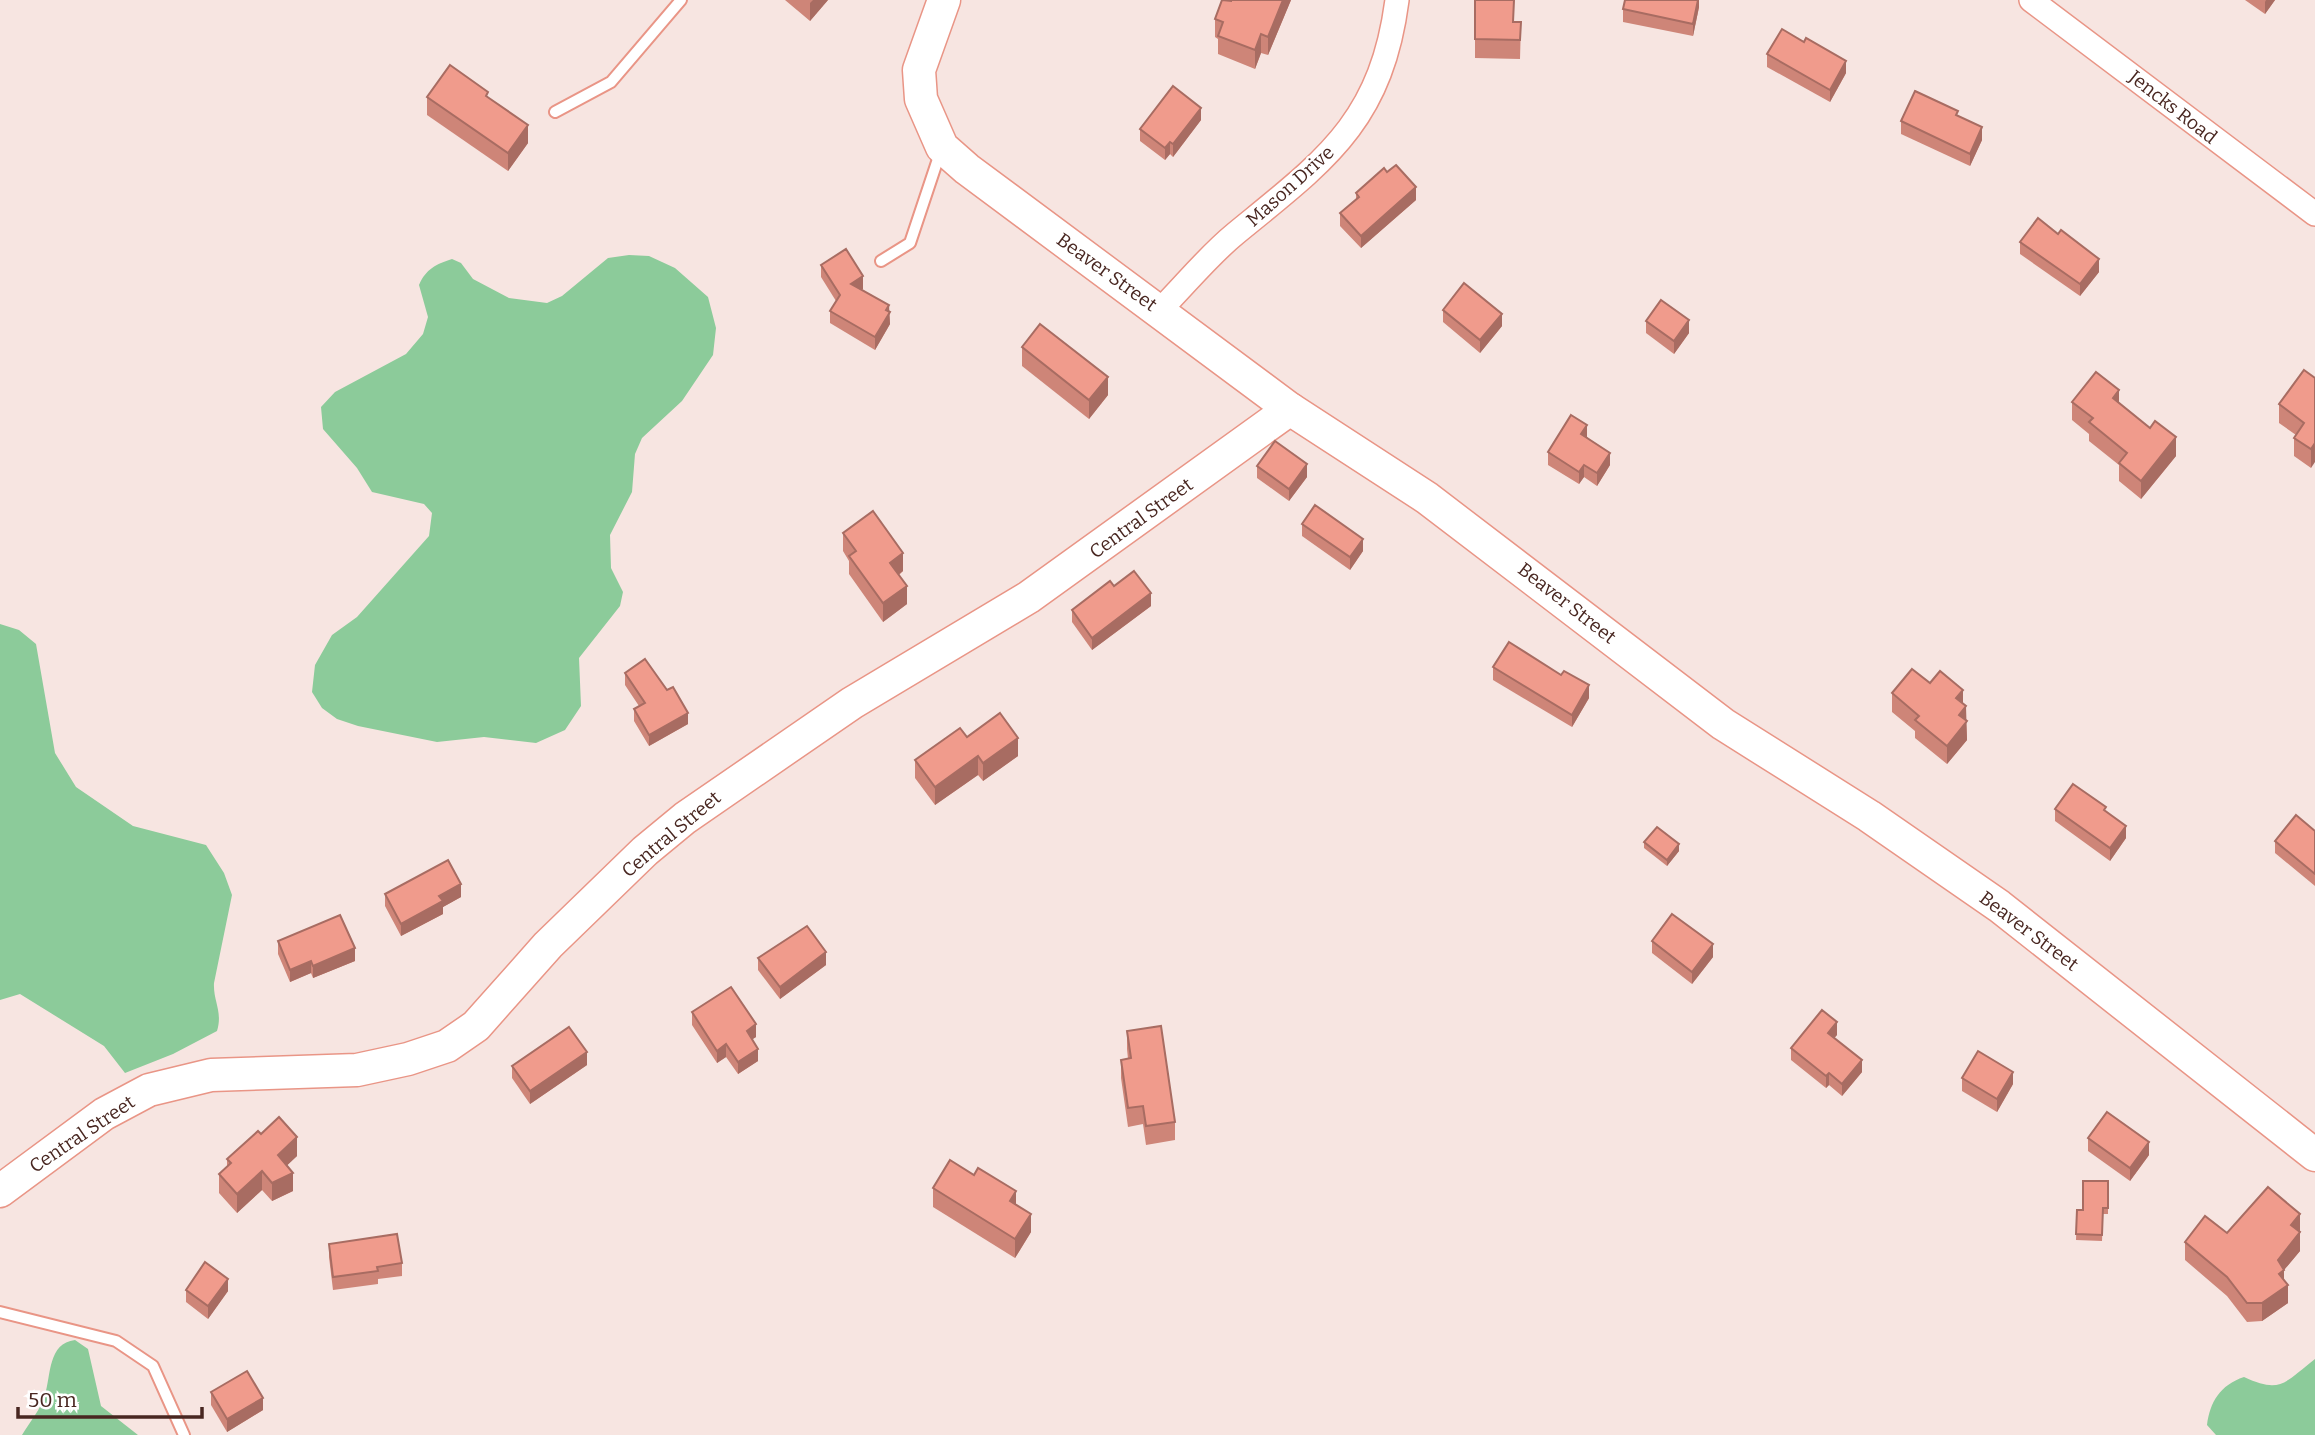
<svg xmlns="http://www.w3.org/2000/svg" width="2315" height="1435" viewBox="0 0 2315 1435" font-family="Bitter,serif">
  <rect width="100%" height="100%" fill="#f7e5e1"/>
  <g fill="#8ccb9a">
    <path d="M629 255 649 256 675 268 708 297 716 328 713 355 682 401 642 438 635 454 632 492 610 535 611 568 623 592 620 606 579 658 581 706 565 730 536 743 484 737 437 742 358 726 337 719 322 708 312 692 315 665 332 635 357 617 429 536 432 513 424 504 372 492 357 468 323 429 321 407 335 392 406 354 423 334 428 317 419 285C426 269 436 264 452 259L461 263 473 279 509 298 547 303 562 296 608 258Z"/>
    <path d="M0 624 19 630 36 644 55 753 76 787 133 826 206 845 224 873 232 895 214 983C213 1001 223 1012 217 1031L173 1054 125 1073 104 1046 20 994 0 1000Z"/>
    <path d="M75 1340 88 1349 101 1406 138 1435H22C29 1423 41 1409 45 1395 51 1375 48 1343 75 1340Z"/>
    <path d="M2315 1359V1435H2216L2207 1425C2210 1402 2220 1385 2244 1377 2281 1394 2284 1383 2315 1359Z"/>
  </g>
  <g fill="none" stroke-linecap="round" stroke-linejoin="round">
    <defs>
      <g id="lane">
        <path d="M555 112 611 82 681 0"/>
        <path d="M881 261 910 243 941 150"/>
        <path d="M0 1312 116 1341 153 1366 184 1435"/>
      </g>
      <g id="street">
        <path d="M2031 0 2315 214"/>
        <path d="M1160 310C1185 285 1208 256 1235 234 1324 161 1381 123 1397 0"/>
      </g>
      <g id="secondary">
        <path d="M944 0 919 70 921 99 942 147 967 169 1290 409 1427 498 1723 724 1869 816 1999 906 2315 1155"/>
        <path d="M0 1191 104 1114 149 1090 211 1075 357 1070 408 1059 447 1046 476 1026 548 945 645 851 685 818 852 703 1029 597 1290 409"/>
      </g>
    </defs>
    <use href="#lane" stroke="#e99586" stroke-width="14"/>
    <use href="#street" stroke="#e99586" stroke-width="26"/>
    <use href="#secondary" stroke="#e99586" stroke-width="35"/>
    <use href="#lane" stroke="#fff" stroke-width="10"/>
    <use href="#street" stroke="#fff" stroke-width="23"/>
    <use href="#secondary" stroke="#fff" stroke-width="32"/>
  </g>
  <g fill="#ce8578">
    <path d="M785 0H828L810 21Z"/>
    <path d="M1231 0H1291L1268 55 1261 53 1255 69 1218 54V39L1215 37V19Z"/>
    <path d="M1475 0 1513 22H1521L1520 59 1475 58Z"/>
    <path d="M1699 0V7L1693 36 1623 22V9Z"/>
    <path d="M2245 0H2275L2265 14Z"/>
    <path d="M1767 54 1846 73 1830 102 1767 67Z"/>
    <path d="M427 97H488L528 143 508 171 427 115Z"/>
    <path d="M1201 120 1173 157 1170 154 1165 160 1140 141V129Z"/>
    <path d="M1901 121 1982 140 1970 166 1901 134Z"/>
    <path d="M1356 193 1416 200 1361 248 1340 226V213L1356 200Z"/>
    <path d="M2020 242 2099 272 2080 296 2020 254Z"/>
    <path d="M821 265 863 289 861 290 889 311 890 324 875 350 830 323V311L836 301 821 277Z"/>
    <path d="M1443 310 1502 326 1480 353 1443 322Z"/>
    <path d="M1646 321 1689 333 1674 354 1646 333Z"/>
    <path d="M1022 347 1108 395 1089 419 1022 366Z"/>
    <path d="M2315 378 2311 468 2294 456V438L2296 435 2279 423V404Z"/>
    <path d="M2072 402 2119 403 2176 456 2141 499 2119 481V465L2089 441V434L2072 420Z"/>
    <path d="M1587 437 1610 465 1597 486 1584 477 1579 484 1548 465V452Z"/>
    <path d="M1257 466 1307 477 1289 501 1257 478Z"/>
    <path d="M1302 524 1363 551 1350 570 1302 536Z"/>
    <path d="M843 533 903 571 899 575 907 604 883 622 849 574V561L843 551Z"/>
    <path d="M1114 586 1151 606 1092 650 1072 622V610Z"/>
    <path d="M1493 667 1561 675 1589 698 1572 727 1493 680Z"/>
    <path d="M625 673 688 724 649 746 634 721V709L639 706 625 685Z"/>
    <path d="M1930 683 1963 703 1966 720 1967 740 1947 764 1915 738V731L1892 712V693Z"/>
    <path d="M967 737 1018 756 983 781 978 775 935 805 915 778V760Z"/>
    <path d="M2055 809 2106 811 2126 838 2110 861 2055 821Z"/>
    <path d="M2315 831V886L2275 853V841Z"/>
    <path d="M1644 842 1679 851 1667 866 1644 848Z"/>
    <path d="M385 894 461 897 443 907V914L401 936 385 906Z"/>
    <path d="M278 941 355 961 313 978 311 973 290 982 278 954Z"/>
    <path d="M1652 941 1713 957 1692 984 1652 953Z"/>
    <path d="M758 958 826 965 780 999 758 970Z"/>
    <path d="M692 1012 756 1037 752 1039 758 1061 738 1074 726 1057 717 1063 692 1025Z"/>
    <path d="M1127 1031 1175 1122V1140L1146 1145 1143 1124 1128 1127 1121 1078V1060L1128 1059 1127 1049Z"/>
    <path d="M1837 1035 1834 1038 1862 1072 1842 1096 1829 1085 1826 1088 1791 1060V1048Z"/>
    <path d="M587 1065 530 1104 512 1078V1066Z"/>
    <path d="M1962 1078 2013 1084 1997 1112 1962 1091Z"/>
    <path d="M261 1134 297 1156 287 1165 293 1191 272 1201 262 1190 237 1213 219 1193V1174L227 1167V1159Z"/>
    <path d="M2088 1138 2149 1155 2130 1181 2088 1151Z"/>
    <path d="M2108 1181V1214H2103L2102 1241 2076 1240 2077 1210H2083Z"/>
    <path d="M933 1188 1016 1204 1031 1232 1015 1258 933 1207Z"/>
    <path d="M2300 1214V1251L2284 1270V1280L2288 1303 2262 1321 2247 1322 2227 1296 2185 1260V1242L2227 1233Z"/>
    <path d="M329 1244 402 1263V1276L378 1279V1284L333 1290 329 1257Z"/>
    <path d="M186 1290 228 1291 208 1319 186 1302Z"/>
    <path d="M211 1392 263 1410 227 1432 211 1405Z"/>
  </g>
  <g fill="#a86c62">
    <path d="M813 0H828L810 21V3Z"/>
    <path d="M1283 0H1291L1268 55V37Z"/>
    <path d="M1698 0H1699V7L1693 36V24Z"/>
    <path d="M2266 0H2275L2265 14V2Z"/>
    <path d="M1261 34V53L1255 69V50Z"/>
    <path d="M1846 61V73L1830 102V90Z"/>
    <path d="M1201 108V120L1173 157V144Z"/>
    <path d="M528 125V143L508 171V153Z"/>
    <path d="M1982 127V140L1970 166V154Z"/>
    <path d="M1170 142V154L1165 160V148Z"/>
    <path d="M1416 187V200L1361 248V236Z"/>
    <path d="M2099 259V272L2080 296V284Z"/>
    <path d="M863 276V289L851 296V284Z"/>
    <path d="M889 305 890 324 875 350V337Z"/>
    <path d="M1502 314V326L1480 353V340Z"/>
    <path d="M1689 320V333L1674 354V341Z"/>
    <path d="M1108 377V395L1089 419V400Z"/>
    <path d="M2119 390V409L2113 398Z"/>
    <path d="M1587 425V437L1581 447V434Z"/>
    <path d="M2176 437V456L2141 499V481Z"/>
    <path d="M2315 443V462L2311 468V449Z"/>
    <path d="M1610 453V465L1597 486V473Z"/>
    <path d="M1307 464V477L1289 501V489Z"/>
    <path d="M1584 465V477L1579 484V472Z"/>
    <path d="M1363 539V551L1350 570V557Z"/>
    <path d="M903 553V571L890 581V563Z"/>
    <path d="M907 586V604L883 622V603Z"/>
    <path d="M1151 593V606L1092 650V638Z"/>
    <path d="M1589 685V698L1572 727V715Z"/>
    <path d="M1963 690V708L1956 698Z"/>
    <path d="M1966 706 1967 740 1947 764V746L1959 715Z"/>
    <path d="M688 713V724L649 746V735Z"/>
    <path d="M1018 738V756L983 781V763Z"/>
    <path d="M978 756V775L935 805V787Z"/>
    <path d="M2126 826V838L2110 861V848Z"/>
    <path d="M1679 844V851L1667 866V860Z"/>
    <path d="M461 884V897L443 907V914L401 936V924L439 896Z"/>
    <path d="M1713 944V957L1692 984V972Z"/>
    <path d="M355 948V961L313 978V966Z"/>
    <path d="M826 952V965L780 999V987Z"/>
    <path d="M311 961V973L290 982V970Z"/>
    <path d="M1837 1022V1035L1828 1045V1033Z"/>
    <path d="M756 1024V1037L747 1043V1031Z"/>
    <path d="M726 1044V1057L717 1063V1051Z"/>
    <path d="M758 1049V1061L738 1074V1062Z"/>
    <path d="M587 1052V1065L530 1104V1091Z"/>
    <path d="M1862 1060V1072L1842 1096V1084Z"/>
    <path d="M2013 1072V1084L1997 1112V1099Z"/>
    <path d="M1829 1073V1085L1826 1088V1076Z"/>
    <path d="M297 1137V1156L278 1174V1155Z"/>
    <path d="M2149 1142V1155L2130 1181V1168Z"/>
    <path d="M262 1171V1190L237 1213V1194Z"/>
    <path d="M293 1173V1191L272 1201V1183Z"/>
    <path d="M1016 1191V1210L1010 1201Z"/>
    <path d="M1031 1214V1232L1015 1258V1239Z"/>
    <path d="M2300 1214V1251L2284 1270V1287L2288 1285V1303L2262 1321V1303L2291 1225Z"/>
    <path d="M228 1279V1291L208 1319V1306Z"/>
    <path d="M263 1398V1410L227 1432V1419Z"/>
  </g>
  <g fill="#f09b8c" stroke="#a86c62" stroke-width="2">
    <path d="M1222 0 1231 1V0H1283L1268 37 1261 34 1255 50 1218 36 1223 22 1215 19Z"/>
    <path d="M1475 0H1514L1513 22H1521L1520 40 1475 39Z"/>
    <path d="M1625 0H1698L1693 24 1623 9Z"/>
    <path d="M1782 29 1804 42 1806 38 1846 61 1830 90 1767 54Z"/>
    <path d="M450 65 488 92 486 96 528 125 508 153 427 97Z"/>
    <path d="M1173 86 1201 108 1173 144 1170 142 1165 148 1140 129Z"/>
    <path d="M1915 91 1958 111 1956 115 1982 127 1970 154 1901 121Z"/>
    <path d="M1396 165 1416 187 1361 236 1340 213 1359 197 1356 193 1384 168 1387 172Z"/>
    <path d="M2038 218 2058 234 2061 230 2099 259 2080 284 2020 242Z"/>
    <path d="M846 249 863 276 851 284 889 305 886 310 890 312 875 337 830 311 840 295 821 265Z"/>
    <path d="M1464 283 1502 314 1480 340 1443 310Z"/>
    <path d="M1661 300 1689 320 1674 341 1646 321Z"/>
    <path d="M1040 324 1108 377 1089 400 1022 347Z"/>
    <path d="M2304 370 2315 378V443L2311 449 2294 438 2304 423 2279 404Z"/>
    <path d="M2096 372 2119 390 2113 398 2150 428 2155 421 2176 437 2141 481 2119 463 2127 453 2089 422 2093 418 2072 402Z"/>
    <path d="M1571 415 1587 425 1581 434 1610 453 1597 473 1584 465 1579 472 1548 452Z"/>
    <path d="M1275 441 1307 464 1289 489 1257 466Z"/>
    <path d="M1315 505 1363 539 1350 557 1302 524Z"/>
    <path d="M873 511 903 553 890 563 907 586 883 603 849 556 856 551 843 533Z"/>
    <path d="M1134 571 1151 593 1092 638 1072 610 1110 581 1114 586Z"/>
    <path d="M1509 642 1561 675 1564 671 1589 685 1572 715 1493 667Z"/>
    <path d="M645 659 667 690 673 687 688 713 649 735 634 709 645 703 625 673Z"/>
    <path d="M1912 669 1930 683 1940 671 1963 690 1956 698 1966 706 1959 715 1967 721 1947 746 1915 720 1919 716 1892 693Z"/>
    <path d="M1000 713 1018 738 983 763 978 756 935 787 915 760 960 728 967 737Z"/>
    <path d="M2073 784 2106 807 2104 810 2126 826 2110 848 2055 809Z"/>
    <path d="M2296 815 2315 831V874L2275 841Z"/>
    <path d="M1657 827 1679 844 1667 860 1644 842Z"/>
    <path d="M448 860 461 884 439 896 443 901 401 924 385 894Z"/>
    <path d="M1672 914 1713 944 1692 972 1652 941Z"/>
    <path d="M340 915 355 948 313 966 311 961 290 970 278 941Z"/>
    <path d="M807 926 826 952 780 987 758 958Z"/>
    <path d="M731 987 756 1024 747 1031 758 1049 738 1062 726 1044 717 1051 692 1012Z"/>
    <path d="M1822 1010 1837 1022 1828 1033 1862 1060 1842 1084 1829 1073 1826 1076 1791 1048Z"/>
    <path d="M1161 1026 1175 1122 1146 1126 1143 1106 1128 1108 1121 1060 1131 1058 1127 1031Z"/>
    <path d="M569 1027 587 1052 530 1091 512 1066Z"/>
    <path d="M1978 1051 2013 1072 1997 1099 1962 1078Z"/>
    <path d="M2107 1112 2149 1142 2130 1168 2088 1138Z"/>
    <path d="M279 1117 297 1137 278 1155 293 1173 272 1183 262 1171 237 1194 219 1174 231 1163 227 1159 258 1131 261 1134Z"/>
    <path d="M950 1160 974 1175 978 1168 1016 1191 1010 1201 1031 1214 1015 1239 933 1188Z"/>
    <path d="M2083 1181H2108V1208H2103L2102 1235 2076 1234 2077 1210H2083Z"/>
    <path d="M2268 1187 2300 1214 2291 1225 2300 1232 2278 1260 2284 1270 2279 1274 2288 1285 2262 1303H2247L2227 1277 2185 1242 2205 1216 2227 1233Z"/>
    <path d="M397 1234 402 1263 377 1267 378 1271 333 1277 329 1244Z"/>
    <path d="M205 1262 228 1279 208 1306 186 1290Z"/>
    <path d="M247 1371 263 1398 227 1419 211 1392Z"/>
  </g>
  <g text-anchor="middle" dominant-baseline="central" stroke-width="5" stroke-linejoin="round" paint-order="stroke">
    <g font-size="19" fill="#482620" stroke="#fff">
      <text transform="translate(2173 107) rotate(38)">Jencks Road</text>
      <text transform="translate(1290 186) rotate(-42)">Mason Drive</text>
      <text transform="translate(1107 272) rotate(36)">Beaver Street</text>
      <text transform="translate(1141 518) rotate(-36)">Central Street</text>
      <text transform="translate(1567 603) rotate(38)">Beaver Street</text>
      <text transform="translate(671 834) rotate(-40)">Central Street</text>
      <text transform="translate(2029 931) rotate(37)">Beaver Street</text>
      <text transform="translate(82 1134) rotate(-34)">Central Street</text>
    </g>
  </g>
  <path d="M18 1407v10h184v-10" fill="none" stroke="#482620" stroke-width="3.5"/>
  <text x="28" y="1407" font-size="21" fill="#482620" stroke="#ffffff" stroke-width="5" paint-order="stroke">50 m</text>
</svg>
